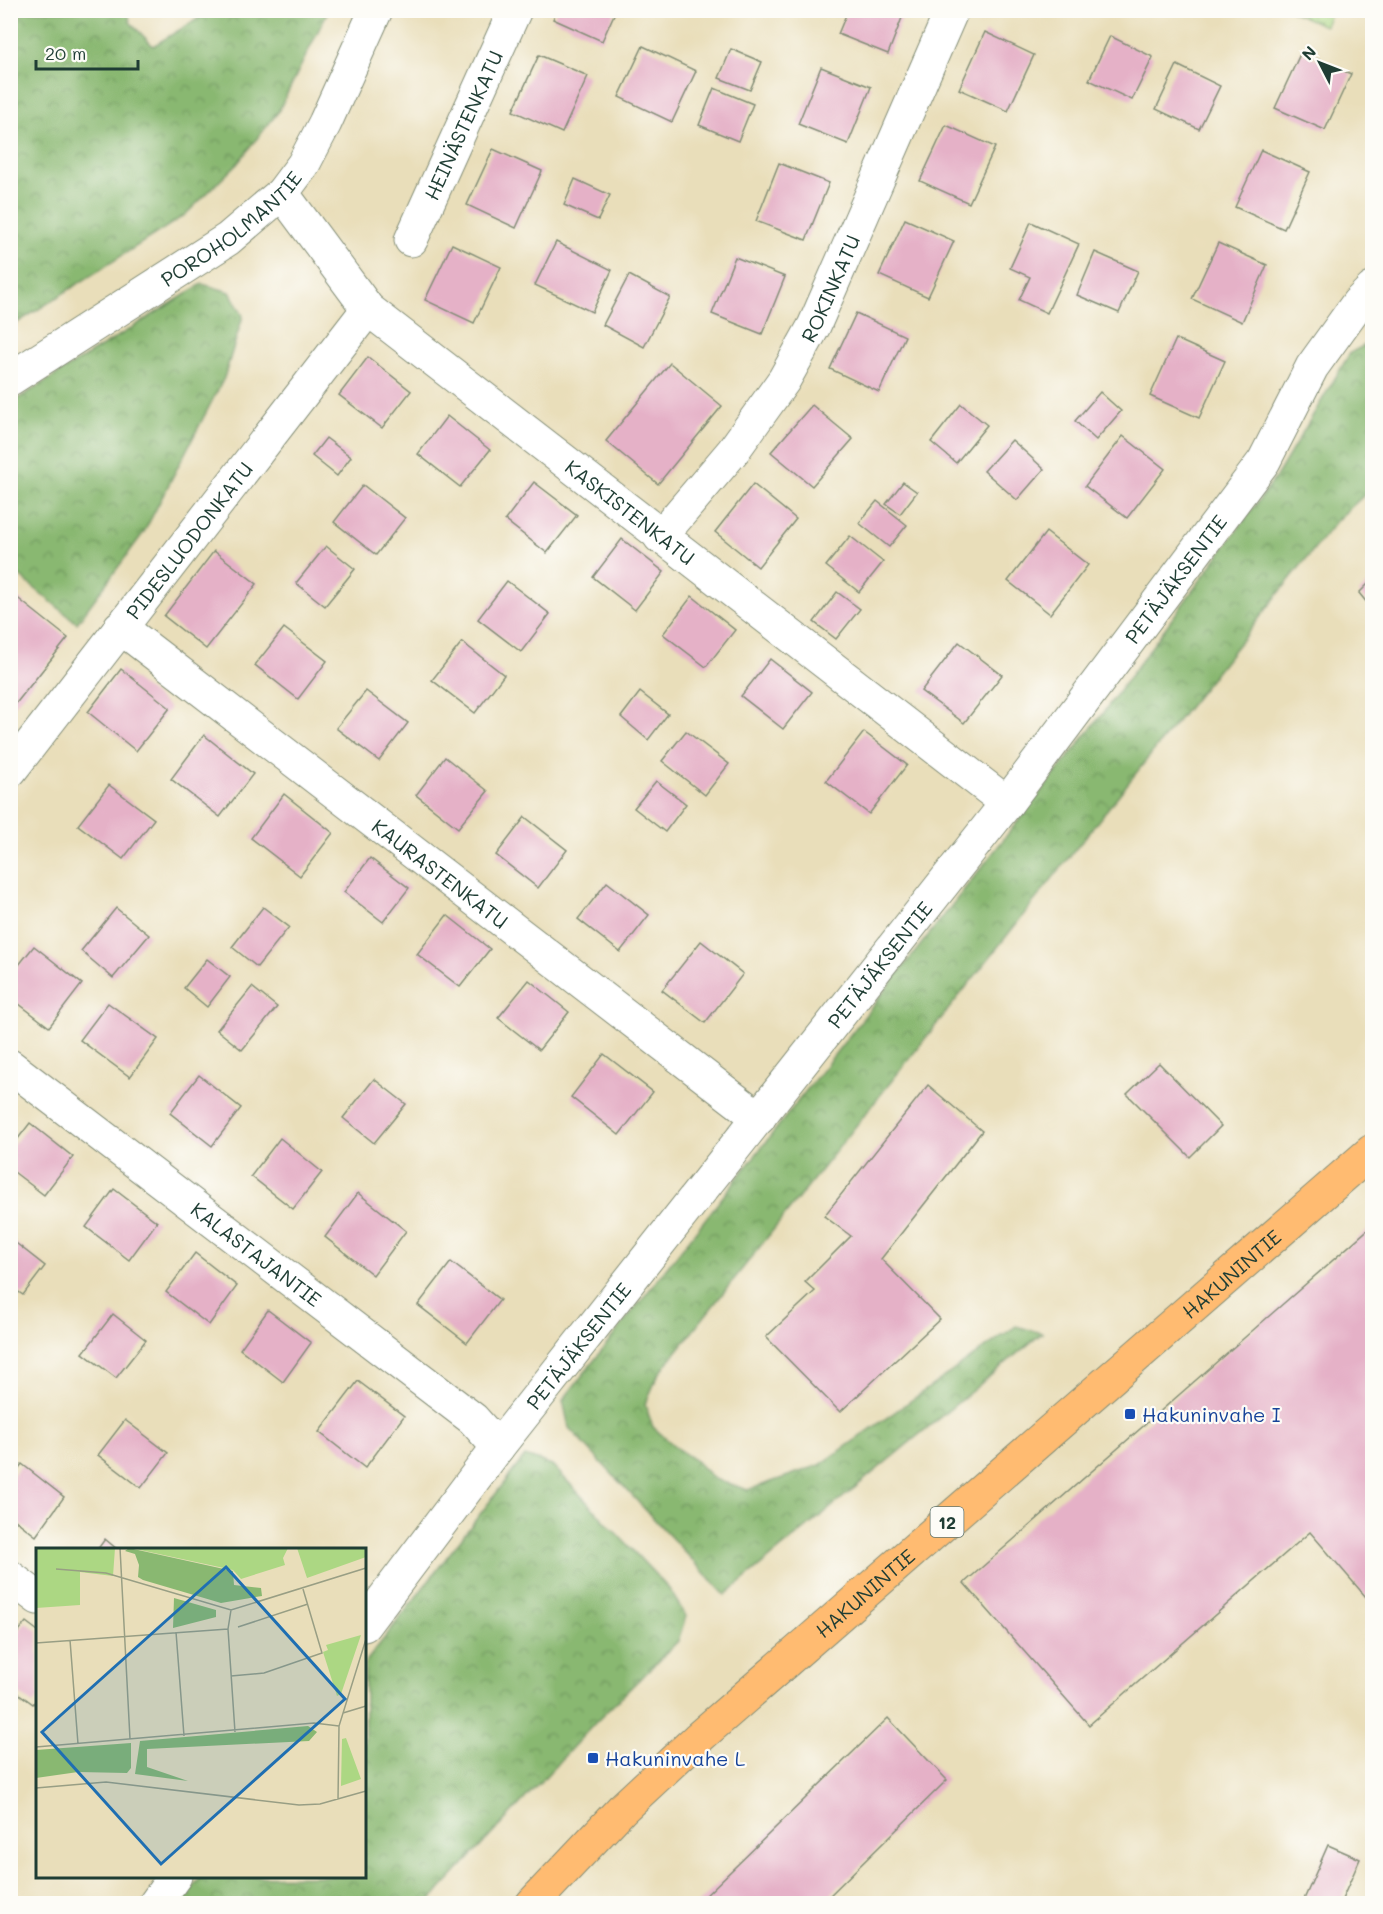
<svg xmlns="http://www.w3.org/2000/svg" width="1383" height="1914" viewBox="0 0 1383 1914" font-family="Mali,sans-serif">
  <defs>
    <pattern id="forest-crowns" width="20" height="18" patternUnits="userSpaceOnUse" patternTransform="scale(1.5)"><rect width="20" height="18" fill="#89b871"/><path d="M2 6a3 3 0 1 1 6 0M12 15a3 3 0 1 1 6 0" fill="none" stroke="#6f975e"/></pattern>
    <pattern id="park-dots" width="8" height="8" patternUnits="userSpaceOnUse" patternTransform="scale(1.5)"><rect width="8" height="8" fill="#acd783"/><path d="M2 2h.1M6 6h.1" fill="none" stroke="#94b972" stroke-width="1.8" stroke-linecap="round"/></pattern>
  </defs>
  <rect width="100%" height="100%" fill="#fdfcf7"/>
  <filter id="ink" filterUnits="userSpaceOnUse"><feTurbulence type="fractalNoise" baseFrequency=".0167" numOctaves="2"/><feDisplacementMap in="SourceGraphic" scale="12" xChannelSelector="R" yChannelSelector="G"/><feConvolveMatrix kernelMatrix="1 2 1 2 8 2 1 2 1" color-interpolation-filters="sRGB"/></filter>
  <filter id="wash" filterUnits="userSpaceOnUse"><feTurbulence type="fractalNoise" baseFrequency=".008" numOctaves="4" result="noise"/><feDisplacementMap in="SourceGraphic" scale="24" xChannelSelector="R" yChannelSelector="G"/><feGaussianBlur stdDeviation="1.35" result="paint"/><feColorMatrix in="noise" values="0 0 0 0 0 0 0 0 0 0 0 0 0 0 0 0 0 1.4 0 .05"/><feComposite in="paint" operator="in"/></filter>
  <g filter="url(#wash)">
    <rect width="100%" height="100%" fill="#e9deba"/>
    <g fill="url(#forest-crowns)" stroke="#547a52" stroke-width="1.5">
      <path d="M26 11H128L130 22 153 46 196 20 205 11H328L278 112 237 164 185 215 11 327 10 22Z"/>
      <path d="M202 284 230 292 243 316 224 378 144 532 77 623 11 569V403Z"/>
      <path d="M1372 341V488L1337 520 658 1375 645 1405 653 1427 679 1450 696 1461 714 1479 748 1490 820 1465 1016 1326 1042 1333 725 1595 569 1428 563 1400 1103 713 1276 477 1350 353Z"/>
      <path d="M525 1456 552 1465 669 1589 686 1616 678 1641 596 1722 428 1903H181L201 1877 364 1876 365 1663Z"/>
    </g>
    <path fill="url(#park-dots)" stroke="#668a5c" stroke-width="1.5" d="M1291 11H1331L1325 26Z"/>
    <g id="blocks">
      <g fill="#e5b1c7">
        <path d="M557 10H616L602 41 553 19Z"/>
        <path d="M848 10H905L888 54 838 34Z"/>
        <path d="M985 32 1034 55 1008 111 959 89Z"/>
        <path d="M1110 36 1153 57 1132 100 1089 80Z"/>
        <path d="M643 46 696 71 672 122 619 97Z"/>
        <path d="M731 49 762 62 750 90 719 78Z"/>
        <path d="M1301 52 1351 74 1325 130 1275 108Z"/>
        <path d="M539 55 588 76 562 133 513 111Z"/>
        <path d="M1177 65 1220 86 1199 129 1156 109Z"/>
        <path d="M821 67 871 87 848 144 798 124Z"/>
        <path d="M714 88 753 104 738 141 699 125Z"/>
        <path d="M946 125 995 147 969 203 920 181Z"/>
        <path d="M493 149 542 171 516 228 467 205Z"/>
        <path d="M1261 150 1310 172 1284 229 1235 207Z"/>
        <path d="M779 163 829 183 806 240 756 221Z"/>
        <path d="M575 179 610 195 598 220 564 205Z"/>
        <path d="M905 219 954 241 928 297 879 275Z"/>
        <path d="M1031 222 1079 244 1047 313 1019 300 1030 277 1010 268Z"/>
        <path d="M556 242 612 270 592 312 535 285Z"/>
        <path d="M1218 243 1267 265 1242 322 1192 299Z"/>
        <path d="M452 244 501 267 474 323 425 300Z"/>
        <path d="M1095 252 1138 271 1119 313 1077 295Z"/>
        <path d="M735 257 785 277 762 334 712 314Z"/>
        <path d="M629 275 670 297 644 347 603 325Z"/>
        <path d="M856 313 905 336 879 392 830 369Z"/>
        <path d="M1176 339 1225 361 1199 418 1150 396Z"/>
        <path d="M368 357 411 391 382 428 339 395Z"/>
        <path d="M670 363 722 406 658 484 606 441Z"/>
        <path d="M1100 392 1121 411 1096 440 1075 421Z"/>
        <path d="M961 404 987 425 956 463 931 442Z"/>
        <path d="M812 405 853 439 812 486 771 452Z"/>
        <path d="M447 416 490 450 460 487 418 454Z"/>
        <path d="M1123 436 1165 469 1127 518 1085 486Z"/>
        <path d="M326 438 351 457 337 476 312 456Z"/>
        <path d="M1012 440 1044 469 1017 500 984 471Z"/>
        <path d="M534 482 577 515 547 553 505 520Z"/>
        <path d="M903 482 917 492 900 514 886 504Z"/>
        <path d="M753 484 796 519 758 567 715 532Z"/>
        <path d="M363 485 405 518 376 555 334 522Z"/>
        <path d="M877 501 907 525 889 547 859 523Z"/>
        <path d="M1046 532 1088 565 1050 614 1008 581Z"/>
        <path d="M850 536 883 562 859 592 826 566Z"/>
        <path d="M622 539 664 572 635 610 593 577Z"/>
        <path d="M326 546 355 569 325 606 296 583Z"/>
        <path d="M214 551 257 584 206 649 164 616Z"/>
        <path d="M1372 580V609L1359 593Z"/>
        <path d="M507 581 550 614 521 652 478 619Z"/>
        <path d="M10 592 68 638 10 711Z"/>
        <path d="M837 592 860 609 836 639 814 622Z"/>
        <path d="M692 596 735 630 706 667 663 634Z"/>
        <path d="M284 628 327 661 298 699 255 665Z"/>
        <path d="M462 642 504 675 475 713 432 680Z"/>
        <path d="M959 642 1002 675 964 723 921 691Z"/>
        <path d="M770 659 812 692 783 729 741 696Z"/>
        <path d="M121 669 170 708 136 751 88 712Z"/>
        <path d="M366 691 408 723 379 761 336 728Z"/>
        <path d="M640 692 668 714 648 740 621 717Z"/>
        <path d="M686 731 729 764 705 795 662 761Z"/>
        <path d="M864 732 907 765 869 814 826 781Z"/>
        <path d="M204 735 253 774 220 817 171 779Z"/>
        <path d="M445 757 488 791 458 828 416 795Z"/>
        <path d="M656 781 686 804 665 832 634 808Z"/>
        <path d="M109 785 154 819 123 859 78 825Z"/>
        <path d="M284 794 333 833 300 876 251 838Z"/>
        <path d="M525 817 567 850 538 888 496 855Z"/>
        <path d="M370 858 409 888 383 922 344 892Z"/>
        <path d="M607 882 649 915 620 952 578 919Z"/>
        <path d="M263 907 289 927 257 967 232 947Z"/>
        <path d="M116 908 149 935 113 978 81 951Z"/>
        <path d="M447 915 490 949 460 987 417 954Z"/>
        <path d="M701 941 743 974 705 1023 662 990Z"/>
        <path d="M34 946 82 984 49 1027 10 997V976Z"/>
        <path d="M207 959 230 977 207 1007 184 988Z"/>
        <path d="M529 980 569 1012 539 1050 498 1018Z"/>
        <path d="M252 987 277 1007 242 1050 217 1030Z"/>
        <path d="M108 1003 158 1039 130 1077 80 1040Z"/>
        <path d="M604 1054 653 1092 619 1135 571 1097Z"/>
        <path d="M1159 1063 1221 1126 1190 1157 1127 1094Z"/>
        <path d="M199 1075 241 1108 212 1146 170 1113Z"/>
        <path d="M374 1079 406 1104 374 1143 343 1118Z"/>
        <path d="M928 1085 982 1131 881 1259 940 1319 840 1412 766 1337 815 1291 805 1282 851 1236 824 1216Z"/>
        <path d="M30 1123 73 1157 44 1195 10 1169V1149Z"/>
        <path d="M280 1138 322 1172 293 1209 251 1176Z"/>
        <path d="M114 1189 157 1222 129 1260 86 1227Z"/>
        <path d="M358 1193 406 1231 373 1275 325 1237Z"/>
        <path d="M1372 1226V1604L1310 1532 1089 1725 964 1583Z"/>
        <path d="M12 1240 45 1266 23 1295 10 1286Z"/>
        <path d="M195 1253 237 1286 209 1325 166 1292Z"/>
        <path d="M451 1262 500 1300 467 1343 418 1305Z"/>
        <path d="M268 1310 311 1343 283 1382 240 1349Z"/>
        <path d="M113 1314 146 1340 116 1378 83 1353Z"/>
        <path d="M358 1381 404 1416 365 1468 319 1432Z"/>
        <path d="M125 1420 168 1453 141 1488 98 1455Z"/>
        <path d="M22 1464 64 1497 36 1536 10 1516V1479Z"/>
        <path d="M105 1539 118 1550H97Z"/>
        <path d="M26 1622 38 1631V1698L33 1704 10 1687V1642Z"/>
        <path d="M888 1718 947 1780 821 1904H697Z"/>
        <path d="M1328 1845 1360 1859 1340 1904H1302Z"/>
      </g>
    </g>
  </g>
  <g filter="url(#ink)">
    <use href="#blocks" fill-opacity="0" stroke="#848e77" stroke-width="1.5"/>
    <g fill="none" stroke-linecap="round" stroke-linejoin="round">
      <defs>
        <g id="minor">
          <path id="s1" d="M282 193 368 309 1007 803"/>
          <path id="s2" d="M411 240 515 10"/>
          <path id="s3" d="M10 379 228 239 282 193 303 165 325 123 376 10"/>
          <path id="s4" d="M660 537 733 451 784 380 814 326 952 10"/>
          <path id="s5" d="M120 627 759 1118"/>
          <path id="s6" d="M10 771 368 309"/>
          <path id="s7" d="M10 1066 473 1419 498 1447"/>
          <path d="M10 1577 38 1598"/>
          <path id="s8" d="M364 1625 498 1447 1007 803 1264 461 1312 367 1358 303 1372 289"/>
          <path d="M155 1904 175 1876"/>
        </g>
        <g id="trunk">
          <path id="s9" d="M532 1904 622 1809 697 1739 1372 1151"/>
        </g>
      </defs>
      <use href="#minor" stroke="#848e77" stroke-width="35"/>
      <use href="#trunk" stroke="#848e77" stroke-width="35"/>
      <use href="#minor" stroke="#fff" stroke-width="33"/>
      <use href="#trunk" stroke="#ffbb71" stroke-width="33"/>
    </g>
  </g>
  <g fill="#1a4fb4" stroke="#fdfcf7" stroke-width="2">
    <rect x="1124" y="1408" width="12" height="12" rx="3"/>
    <rect x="587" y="1752" width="12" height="12" rx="3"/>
  </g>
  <g text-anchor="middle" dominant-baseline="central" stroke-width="4.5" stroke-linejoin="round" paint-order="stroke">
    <rect fill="#fdfcf7" stroke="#62766e" stroke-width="1.5" x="930.5" y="1507" width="33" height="30" rx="4.5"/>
    <g font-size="18" font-weight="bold" fill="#1f3d34">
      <text x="947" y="1522">12</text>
    </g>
    <g font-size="20" fill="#1f3d34" stroke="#fdfcf7">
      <text stroke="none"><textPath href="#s2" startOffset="126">HEINÄSTENKATU</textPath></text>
      <text stroke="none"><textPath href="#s3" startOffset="268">POROHOLMANTIE</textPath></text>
      <text stroke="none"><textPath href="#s4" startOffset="303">ROKINKATU</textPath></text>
      <text stroke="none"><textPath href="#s1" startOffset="476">KASKISTENKATU</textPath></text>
      <text stroke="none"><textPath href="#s6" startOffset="292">PIDESLUODONKATU</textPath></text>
      <text stroke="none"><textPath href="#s8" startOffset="1324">PETÄJÄKSENTIE</textPath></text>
      <text stroke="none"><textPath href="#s5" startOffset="404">KAURASTENKATU</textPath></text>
      <text stroke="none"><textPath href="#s8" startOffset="838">PETÄJÄKSENTIE</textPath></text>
      <text stroke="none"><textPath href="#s7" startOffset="310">KALASTAJANTIE</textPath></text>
      <text stroke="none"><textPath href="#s9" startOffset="942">HAKUNINTIE</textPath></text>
      <text stroke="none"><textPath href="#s8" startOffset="352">PETÄJÄKSENTIE</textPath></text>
      <text stroke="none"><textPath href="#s9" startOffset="456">HAKUNINTIE</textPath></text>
    </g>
    <g font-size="20" fill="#164399" stroke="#fdfcf7" text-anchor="start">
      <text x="1142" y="1414">Hakuninvahe I</text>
      <text x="605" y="1758">Hakuninvahe L</text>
    </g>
  </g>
  <g transform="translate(36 1548)">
    <rect width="330" height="330" fill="#e9deba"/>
    <path d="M95 0H252L247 10 249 17 205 31 197 22ZM261 0H330V9L271 30ZM310 190 325 231 305 238 306 191Z" fill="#acd783"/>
    <path d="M93 0 197 23 198 37 225 40 226 48 185 55 107 32 102 29 103 17 99 6 89 3ZM138 50 180 62V69L137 80ZM272 178 281 184 273 193 111 201V219L152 233 99 226 104 193ZM95 195V220L91 225 42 224 0 230V202Z" fill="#89b871"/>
    <path d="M0 0H79L77 28 44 24V57L0 60ZM325 87 305 146 301 148 287 104 292 102 290 97Z" fill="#acd783"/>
    <path fill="none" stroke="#989e84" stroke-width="1.5" d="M84 0 94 191M20 21 70 25 195 62 330 20M195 62 192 81 199 184M202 79 272 56M140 84 148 188M34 92 42 196M0 95 192 81M195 128 228 125 286 105 267 41M307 165 330 158M0 199 278 175 303 178M0 240 70 234 263 257 284 256 330 243M302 252 303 178 330 91"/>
    <path fill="#1f6fb2" fill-opacity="0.15" stroke="#1f6fb2" stroke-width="3" d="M190 19 309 151 125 316 6 184Z"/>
    <rect width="330" height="330" fill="none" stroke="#1f3d34" stroke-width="3"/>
  </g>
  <rect width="1383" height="1914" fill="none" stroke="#fdfcf7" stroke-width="36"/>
  <g transform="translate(1320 63) rotate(312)" stroke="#fdfcf7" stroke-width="4.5" paint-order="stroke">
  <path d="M0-4.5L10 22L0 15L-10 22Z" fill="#1f3d34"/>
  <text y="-9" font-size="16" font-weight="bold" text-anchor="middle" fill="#1f3d34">N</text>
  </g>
  <path d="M36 60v9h102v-9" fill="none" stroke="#1f3d34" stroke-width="3"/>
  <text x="45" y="60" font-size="18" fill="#1f3d34" stroke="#fdfcf7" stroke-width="4.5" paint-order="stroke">20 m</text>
</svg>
